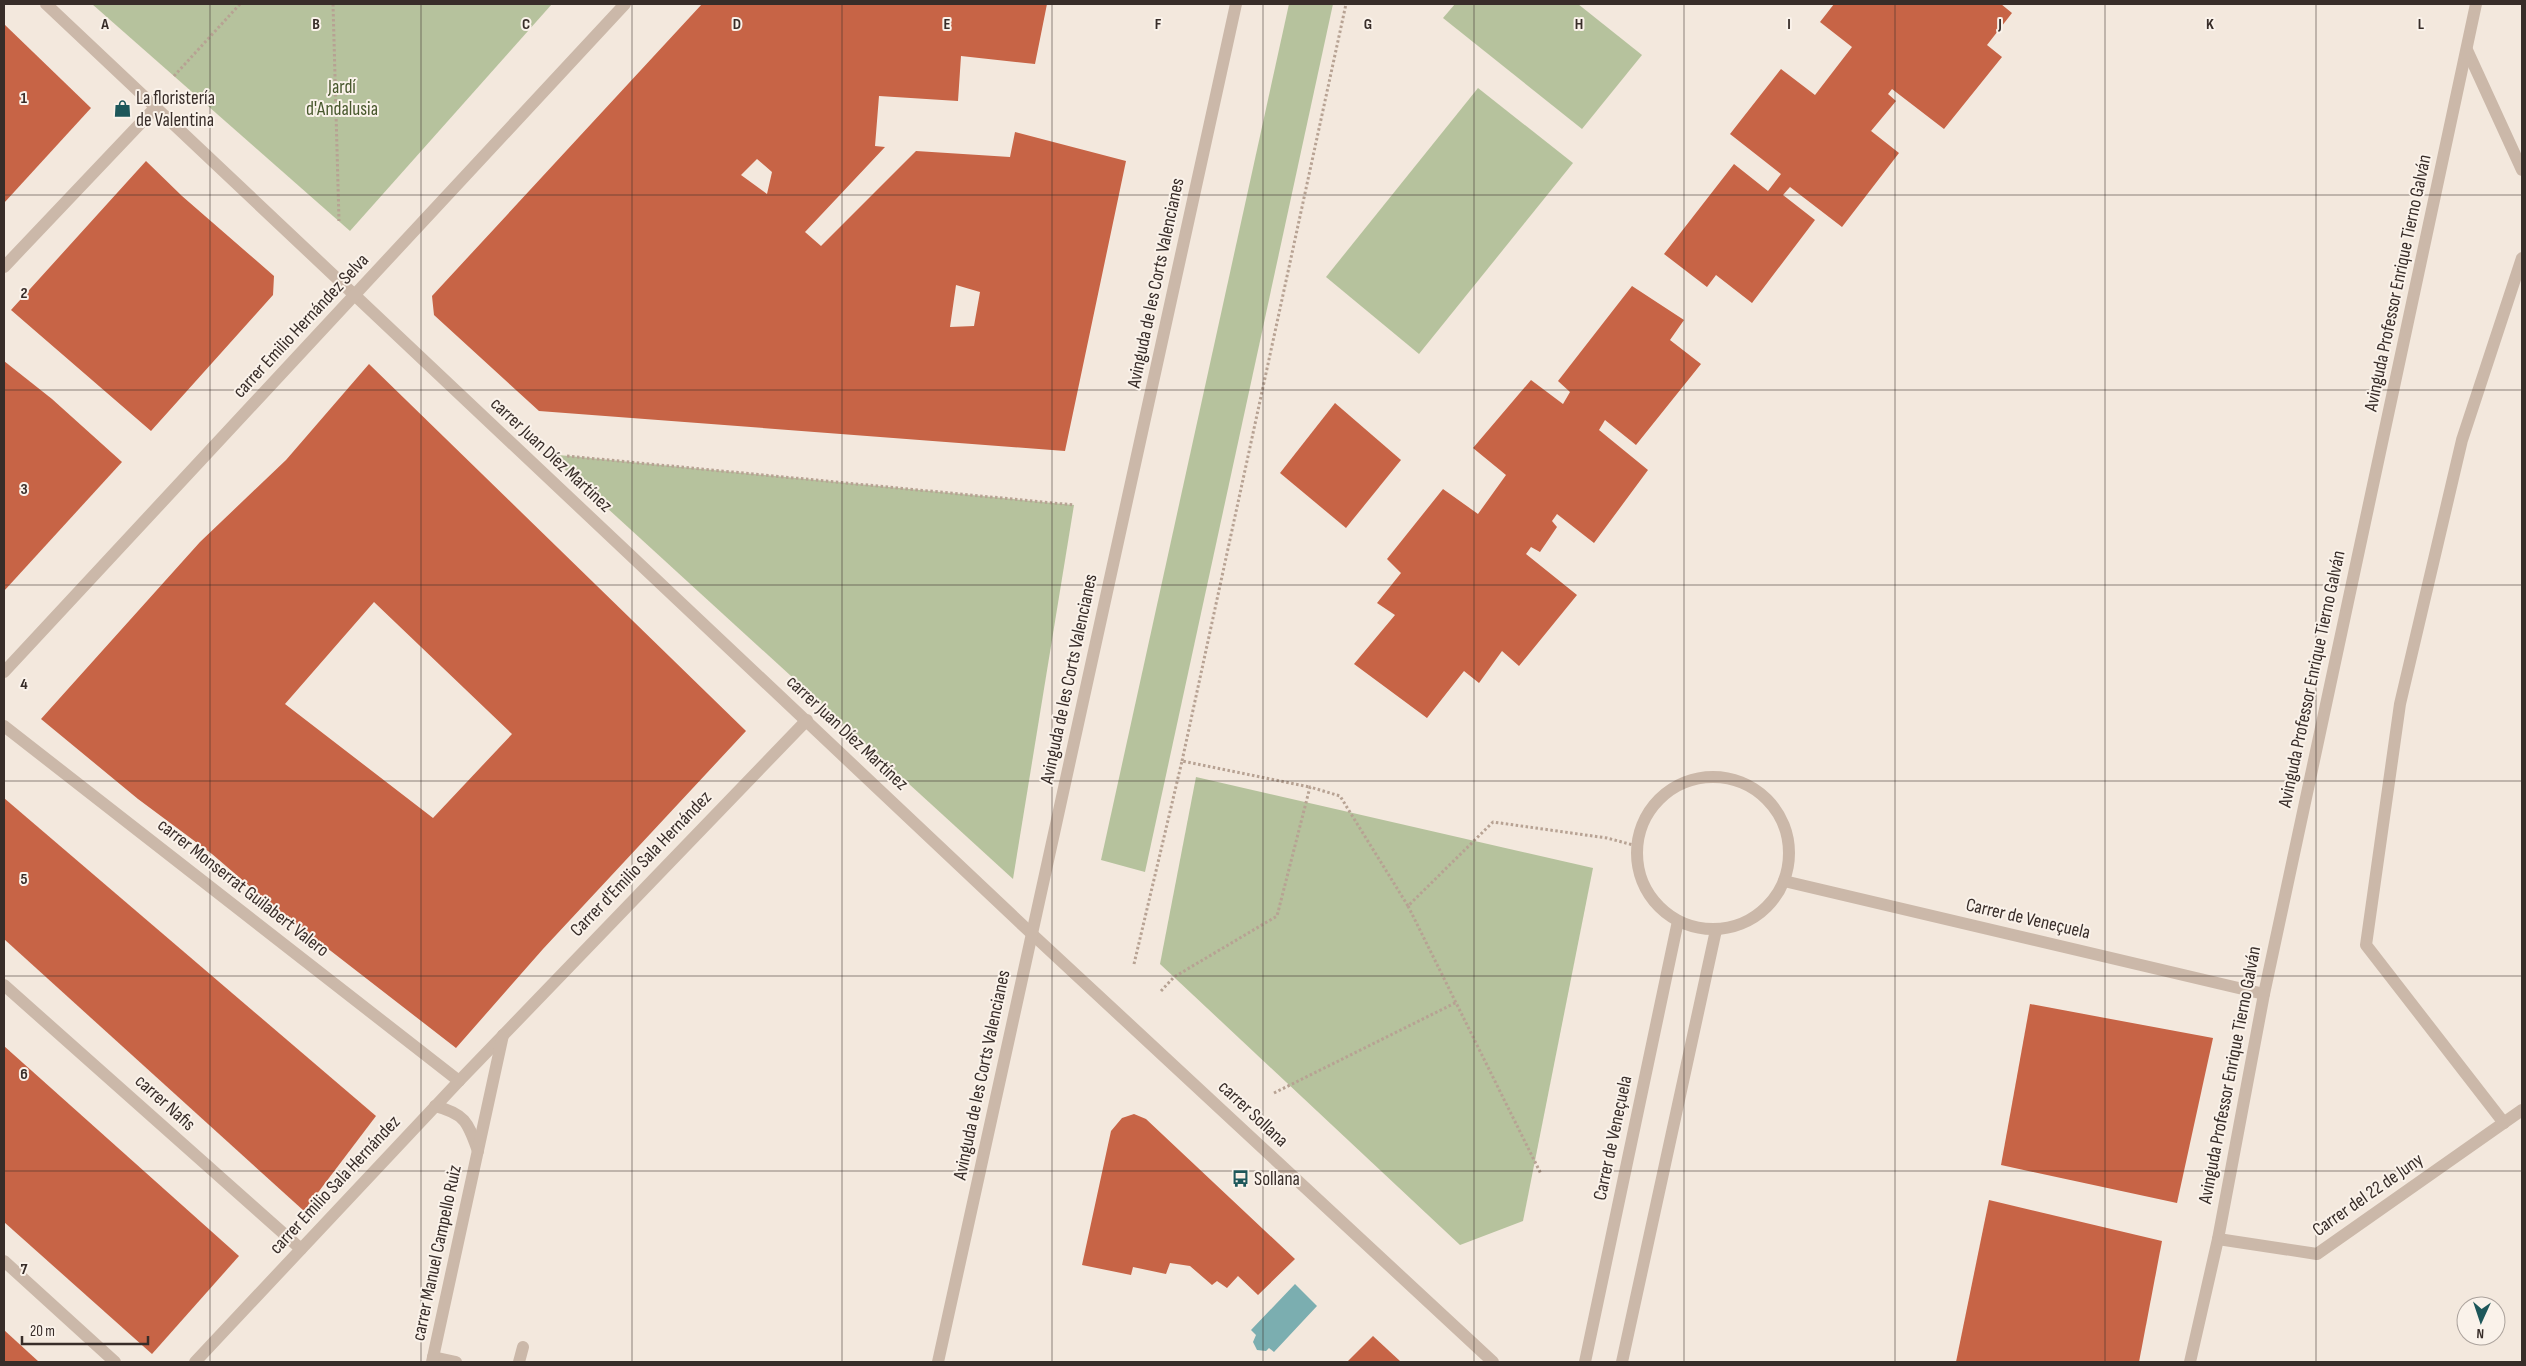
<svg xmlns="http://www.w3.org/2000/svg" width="2526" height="1366" viewBox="0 0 2526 1366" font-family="'Sofia Sans Condensed',sans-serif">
  <rect width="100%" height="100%" fill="#f3e8dd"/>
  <g fill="#b6c29d">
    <path d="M92 4H552L350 231Z"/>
    <path d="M1289 4H1333L1145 872 1101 860Z"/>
    <path d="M1455 4H1578L1642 55 1582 129 1443 18Z"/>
    <path d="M1478 88 1573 163 1419 354 1326 277Z"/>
    <path d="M548 454 1074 505 1013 879Z"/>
    <path d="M1196 777 1593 868 1523 1221 1460 1245 1160 964Z"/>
  </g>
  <path fill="#7baeb0" d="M1295 1284 1317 1306 1274 1352 1269 1348 1266 1351 1257 1350 1253 1342 1256 1335 1251 1330Z"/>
  <g fill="#c76446" fill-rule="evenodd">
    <path d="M702 4H1047L1035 64 961 56 958 101 879 96 875 146 885 147 805 232 821 246 916 151 1010 157 1015 132 1126 161 1065 451 539 411 434 315 432 296ZM757 159 772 172 767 194 741 175ZM956 285 980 292 974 326 950 327Z"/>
    <path d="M1834 4H2001L2012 13 1987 45 2002 57 1944 129 1892 89 1888 94 1896 101 1871 131 1866 127 1899 153 1842 227 1790 187 1783 195 1815 220 1752 303 1716 275 1707 287 1664 254 1734 164 1768 191 1781 174 1730 134 1781 69 1815 95 1852 47 1820 22Z"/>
    <path d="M4 24 91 108 4 203Z"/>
    <path d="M146 161 182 196 274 276 273 295 151 431 11 310Z"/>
    <path d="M1632 286 1684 320 1670 340 1701 364 1636 445 1605 420 1599 430 1648 470 1594 543 1557 514 1552 521 1557 527 1540 552 1531 547 1526 554 1577 595 1519 666 1502 651 1479 683 1464 671 1427 718 1354 664 1395 615 1377 603 1401 573 1387 559 1443 489 1478 514 1506 475 1473 448 1531 380 1563 404 1570 392 1558 381Z"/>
    <path d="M4 361 52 399 122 462 4 591Z"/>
    <path d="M369 364 746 731 543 949 456 1048 269 903 212 854 138 799 41 719 200 542 286 460ZM374 602 512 734 433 818 285 704Z"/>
    <path d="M1335 403 1401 460 1346 528 1280 473Z"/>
    <path d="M4 798 376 1116 304 1211 4 939Z"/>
    <path d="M2030 1004 2213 1038 2177 1203 2001 1165Z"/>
    <path d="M4 1046 239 1256 152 1354 4 1222Z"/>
    <path d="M1134 1114 1146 1119 1295 1259 1258 1295 1238 1276 1227 1288 1217 1281 1212 1285 1190 1266 1170 1263 1166 1274 1133 1267 1131 1275 1082 1265 1111 1131 1122 1118Z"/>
    <path d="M1989 1200 2162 1241 2139 1362H1956Z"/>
    <path d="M4 1330 39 1362H4Z"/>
    <path d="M1373 1336 1401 1362H1347Z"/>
  </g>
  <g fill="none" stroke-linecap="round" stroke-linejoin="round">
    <g stroke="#b7a293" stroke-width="3" stroke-dasharray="2.5 2.5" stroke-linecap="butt">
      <path d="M333 4 339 221"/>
      <path d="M174 76 240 4"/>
      <path d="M567 456 1074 505"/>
      <path d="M1182 761 1346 4"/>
      <path d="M1408 906 1541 1174"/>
      <path d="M1134 964 1182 761 1310 787"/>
      <path d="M1161 991 1174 977 1277 916 1310 787 1340 796 1408 906 1493 822 1607 838 1637 846"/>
      <path d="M1274 1093 1457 1002"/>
    </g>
    <path stroke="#cbb8a9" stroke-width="12" d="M519 1362 523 1347"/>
    <g stroke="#cbb8a9" stroke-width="12">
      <path d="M46 4 1032 934 1493 1362"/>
      <path d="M2467 50 2522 170"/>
      <path d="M4 267 155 108"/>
      <path d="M4 672 625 4"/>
      <path d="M4 726 459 1081"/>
      <circle cx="1713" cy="853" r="76"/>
      <path d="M1784 881 2264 994"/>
      <path d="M4 985 301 1249"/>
      <path d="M435 1106C466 1114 468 1123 478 1151"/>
      <path d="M2504 1123 2366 945 2400 704 2462 440 2522 258"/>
      <path d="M2218 1239 2317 1254 2522 1110"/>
      <path d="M4 1261 115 1362"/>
      <path d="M433 1357 456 1362"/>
      <path d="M195 1362 459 1081 807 720"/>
      <path d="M432 1362 503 1035"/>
      <path d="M938 1362 1236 4"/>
      <path d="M1585 1362 1678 921"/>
      <path d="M1622 1362 1716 930"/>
      <path d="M2190 1362 2218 1239 2264 994 2476 4"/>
    </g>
  </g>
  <path fill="none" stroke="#382d29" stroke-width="1" stroke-opacity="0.55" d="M210 4V1362M421 4V1362M632 4V1362M842 4V1362M1052 4V1362M1263 4V1362M1474 4V1362M1684 4V1362M1895 4V1362M2105 4V1362M2316 4V1362M4 195H2522M4 390H2522M4 585H2522M4 781H2522M4 976H2522M4 1171H2522"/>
  <defs>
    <symbol id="shop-bare" viewBox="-9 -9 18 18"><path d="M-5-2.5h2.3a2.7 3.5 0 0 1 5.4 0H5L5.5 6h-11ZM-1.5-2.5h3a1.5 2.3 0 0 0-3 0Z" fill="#1d575a" stroke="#faf2ea" stroke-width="2.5" paint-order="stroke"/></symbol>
    <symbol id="bus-bare" viewBox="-9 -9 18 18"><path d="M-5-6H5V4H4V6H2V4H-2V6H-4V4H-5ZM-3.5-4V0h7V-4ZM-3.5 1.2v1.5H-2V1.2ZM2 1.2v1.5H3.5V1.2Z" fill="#1d575a" stroke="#faf2ea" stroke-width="2.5" paint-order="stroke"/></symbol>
  </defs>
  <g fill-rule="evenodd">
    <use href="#shop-bare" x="110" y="96" width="25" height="25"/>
    <use href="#bus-bare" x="1228" y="1166" width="25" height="25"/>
  </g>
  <g text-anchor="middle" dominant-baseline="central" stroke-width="4" stroke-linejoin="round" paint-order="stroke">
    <g font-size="19" fill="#47572c" stroke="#faf2ea">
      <text x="342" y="87">Jardí<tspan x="342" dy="22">d'Andalusia</tspan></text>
    </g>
    <g font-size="19" fill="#382d29" stroke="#faf2ea" text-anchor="start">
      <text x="136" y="98">La floristería<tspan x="136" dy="22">de Valentina</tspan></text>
      <text x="1254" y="1179">Sollana</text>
    </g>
    <g font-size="19" fill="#382d29" stroke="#faf2ea">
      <text transform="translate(1156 283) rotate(-78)">Avinguda de les Corts Valencianes</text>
      <text transform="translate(2398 283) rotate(-78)">Avinguda Professor Enrique Tierno Galván</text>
      <text transform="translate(301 326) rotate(-47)">carrer Emilio Hernández Selva</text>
      <text transform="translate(551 455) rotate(43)">carrer Juan Díez Martínez</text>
      <text transform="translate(1069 679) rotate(-78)">Avinguda de les Corts Valencianes</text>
      <text transform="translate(2312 679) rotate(-78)">Avinguda Professor Enrique Tierno Galván</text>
      <text transform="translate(847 733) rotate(43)">carrer Juan Díez Martínez</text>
      <text transform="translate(641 864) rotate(-46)">Carrer d'Emilio Sala Hernández</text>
      <text transform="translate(243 888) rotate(38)">carrer Monserrat Guilabert Valero</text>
      <text transform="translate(2028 919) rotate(13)">Carrer de Veneçuela</text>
      <text transform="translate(982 1075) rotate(-78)">Avinguda de les Corts Valencianes</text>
      <text transform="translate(2230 1075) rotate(-79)">Avinguda Professor Enrique Tierno Galván</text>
      <text transform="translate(165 1103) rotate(42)">carrer Nafis</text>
      <text transform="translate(1253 1114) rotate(43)">carrer Sollana</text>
      <text transform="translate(1613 1138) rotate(-78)">Carrer de Veneçuela</text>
      <text transform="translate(335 1185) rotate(-47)">carrer Emilio Sala Hernández</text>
      <text transform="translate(2368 1195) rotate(-35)">Carrer del 22 de Juny</text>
      <text transform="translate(437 1253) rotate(-78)">carrer Manuel Campello Ruiz</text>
    </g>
  </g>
  <g font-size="16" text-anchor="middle" font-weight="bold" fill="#382d29" stroke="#faf2ea" stroke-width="4" stroke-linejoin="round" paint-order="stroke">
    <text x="105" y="29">A</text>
    <text x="316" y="29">B</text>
    <text x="526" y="29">C</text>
    <text x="737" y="29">D</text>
    <text x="947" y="29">E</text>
    <text x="1158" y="29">F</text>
    <text x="1368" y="29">G</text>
    <text x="1579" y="29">H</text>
    <text x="1789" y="29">I</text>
    <text x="2000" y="29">J</text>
    <text x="2210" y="29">K</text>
    <text x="2421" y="29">L</text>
    <text x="24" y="103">1</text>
    <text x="24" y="298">2</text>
    <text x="24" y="494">3</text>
    <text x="24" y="689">4</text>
    <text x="24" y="884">5</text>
    <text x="24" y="1079">6</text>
    <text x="24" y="1274">7</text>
  </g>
  <rect width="2526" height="1366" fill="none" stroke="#382d29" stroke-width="10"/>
  <g transform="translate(2481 1321) rotate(183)"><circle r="24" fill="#faf2ea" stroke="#aca39d"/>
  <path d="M0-4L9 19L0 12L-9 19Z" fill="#1d575a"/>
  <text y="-8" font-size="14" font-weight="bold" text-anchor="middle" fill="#382d29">N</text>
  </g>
  <path d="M22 1336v8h126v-8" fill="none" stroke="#382d29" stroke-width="2.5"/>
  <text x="30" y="1336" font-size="15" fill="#382d29" stroke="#faf2ea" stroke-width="4" paint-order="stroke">20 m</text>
</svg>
